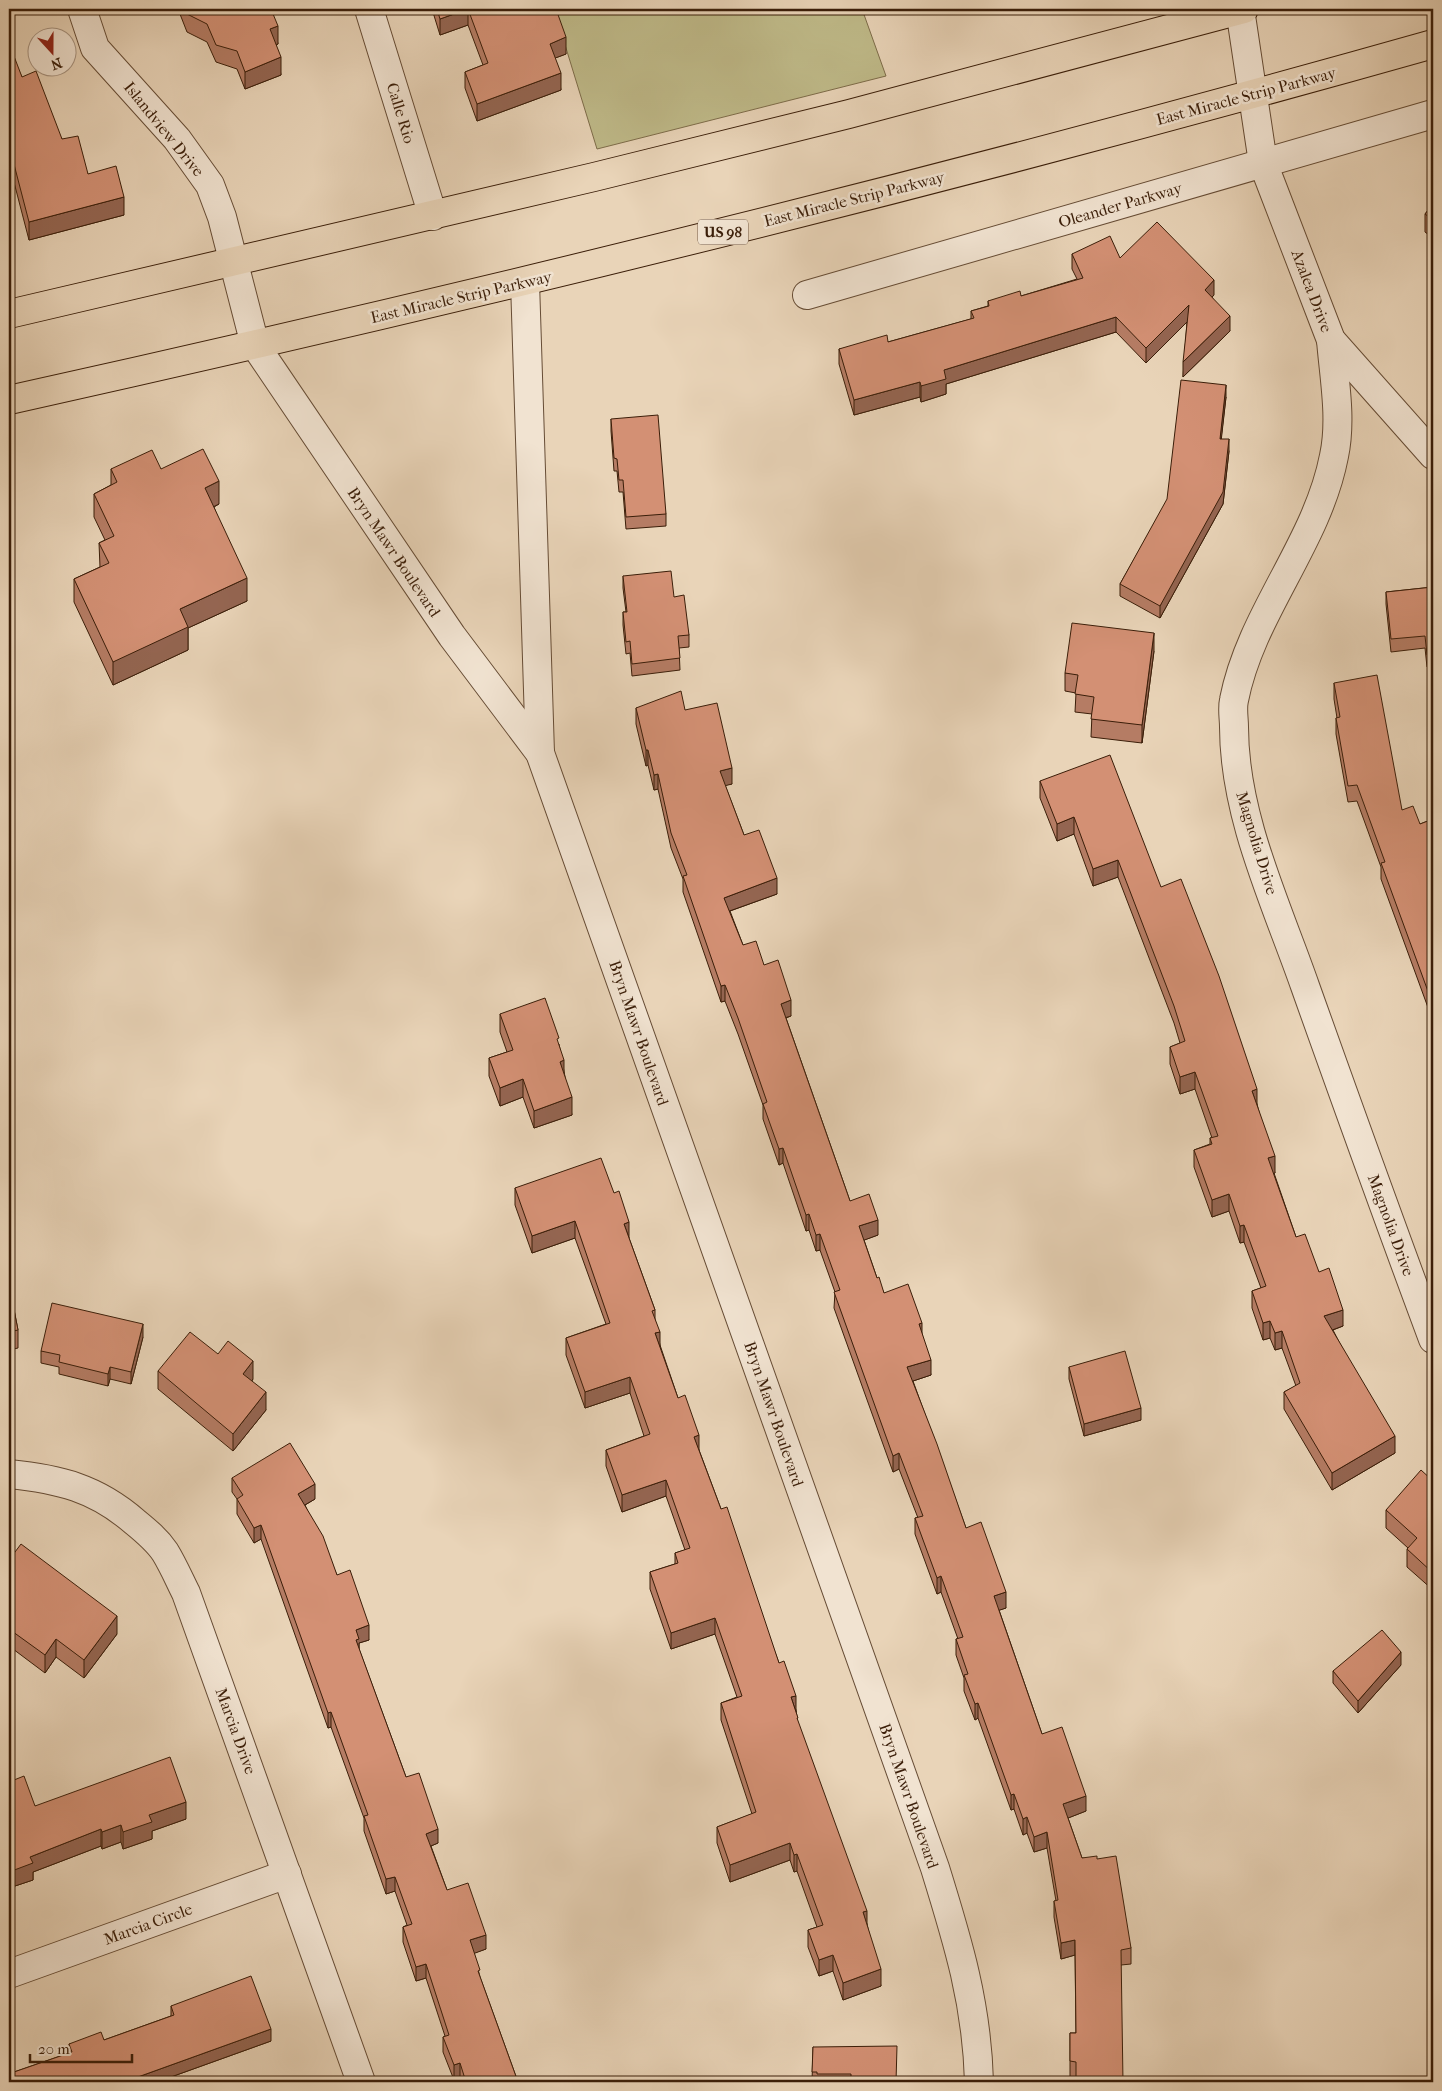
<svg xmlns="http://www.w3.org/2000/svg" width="1442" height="2091" viewBox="0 0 1442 2091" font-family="'IM FELL French Canon',serif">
  <rect width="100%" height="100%" fill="#e9d4b8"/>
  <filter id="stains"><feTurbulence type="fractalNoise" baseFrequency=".004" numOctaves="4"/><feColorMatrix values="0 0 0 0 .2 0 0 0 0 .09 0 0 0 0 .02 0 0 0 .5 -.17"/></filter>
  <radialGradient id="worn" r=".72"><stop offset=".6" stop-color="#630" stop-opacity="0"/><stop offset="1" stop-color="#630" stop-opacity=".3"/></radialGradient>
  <path fill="#bfba89" stroke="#7d6c49" d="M554 9H862L886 76 597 149Z"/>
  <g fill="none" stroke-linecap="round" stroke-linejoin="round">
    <defs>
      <g id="minor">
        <path d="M82 9 95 48 177 139 210 185 222 217 255 345 452 636 540 753 935 1868C958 1942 977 2004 979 2082"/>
        <path d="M369 9 433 216"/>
        <path d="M1240 9 1263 163 1331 340 1433 455"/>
        <path d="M525 282 540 753"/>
        <path d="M807 295 1433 114"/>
        <path d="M1331 340C1334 378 1342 419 1334 456 1317 544 1251 613 1234 700 1232 709 1234 718 1234 727 1234 816 1276 903 1305 986 1347 1104 1389 1221 1433 1339"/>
        <path d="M9 1474C59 1479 96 1488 135 1522 146 1531 157 1540 165 1552 173 1565 179 1579 186 1593L361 2082"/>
        <path d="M9 1974 287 1874"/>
      </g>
      <g id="highway">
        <path d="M9 314 594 177 849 114 1244 9"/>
        <path d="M9 400C487 294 962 177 1433 44"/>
      </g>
    </defs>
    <use href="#minor" stroke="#664c35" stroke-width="30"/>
    <use href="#highway" stroke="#3b1e09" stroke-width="30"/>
    <use href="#minor" stroke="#f1e3d1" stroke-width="28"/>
    <use href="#highway" stroke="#e9d4b8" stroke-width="28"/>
  </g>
  <g fill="#b57c64" stroke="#3b1e09">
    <path d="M178 9H271L278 44 276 45 281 75 245 89 237 69 216 62 207 42 187 32Z"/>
    <path d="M432 9H556L566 54 555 58 561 90 477 121 465 88V72L483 65 468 25 440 35Z"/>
    <path d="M9 52 22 77 62 139 88 174 124 215 29 240 9 163Z"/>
    <path d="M1433 204V238L1425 232V214Z"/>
    <path d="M1072 254 1120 258 1214 295 1212 297 1230 331 1183 377 1187 322 1146 363 1116 332 946 384V394L921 402 920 397 854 415 839 364V349L888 342 971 319V311L988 306V301L1021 296 1077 279 1072 269Z"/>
    <path d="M1226 397 1221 439 1229 451 1223 504 1160 618 1120 596V584Z"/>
    <path d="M611 419 666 514V526L626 529 623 492H619L617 471H614L611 431Z"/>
    <path d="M111 469H161L219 504 214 507 247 601 188 628V650L113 685 74 602V579L100 567 99 543 105 540 94 517V494L111 485Z"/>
    <path d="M623 576 674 597 689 635V647L679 648 680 670 632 676 630 653 626 654 623 625V612H626L623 588Z"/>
    <path d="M1433 587V666L1427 667 1425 648 1391 652 1386 604V592Z"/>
    <path d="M1154 651 1142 743 1091 737 1092 714 1075 712 1076 693 1065 691V673Z"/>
    <path d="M1334 683 1402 810 1420 824 1433 819V1038L1430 1029V1013L1381 879V867L1357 801 1348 802 1336 734V718H1337L1334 699Z"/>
    <path d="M636 708 685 710 732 784 725 785 744 835 777 894 730 911 743 945 764 965 791 1016 786 1018 850 1201 878 1235 864 1240 877 1278 884 1293 922 1334 931 1375 913 1381 966 1528 1006 1608 999 1610 1042 1734 1086 1811 1068 1818 1082 1858 1097 1859 1131 1948V1964L1121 1965 1076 2077H1070V2033H1076L1075 1955 1061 1959 1054 1917V1901H1056L1047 1848 1034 1852 1027 1833 1023 1835 1014 1809 1011 1810 978 1718 975 1720 964 1691V1678L956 1655V1639H958L941 1592 937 1594 915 1534V1518H918L899 1469 893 1472 834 1308 835 1292 820 1250 816 1251 809 1230 806 1231 783 1163 779 1165 763 1119V1105L738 1034 725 1001 721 1002 683 892V879L671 848 658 789 654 790 648 765 646 766 636 724Z"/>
    <path d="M1040 781 1161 887 1257 1104 1275 1173H1274L1296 1237 1319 1272 1343 1326 1333 1330 1395 1453 1332 1490 1284 1409V1392L1296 1386 1282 1348 1275 1350 1270 1338 1263 1340 1252 1308V1291L1261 1288 1244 1242 1240 1243 1229 1211 1212 1217 1194 1167V1150L1210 1144V1138H1212L1195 1089 1180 1094 1170 1064V1047L1180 1043 1174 1023 1118 877 1093 886 1074 834 1057 841 1040 798Z"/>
    <path d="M500 1014 559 1044 572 1115 534 1128 523 1097 500 1106 489 1076V1058L507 1052 500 1032Z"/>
    <path d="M515 1188 629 1238 655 1310V1319L660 1345 678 1398 699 1450 721 1509 779 1663 796 1710 798 1724 867 1924 881 1986 843 2000 833 1971 819 1976 808 1947V1930L817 1927 797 1871 794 1872 790 1860 730 1882 717 1843V1827L752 1814 721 1720V1703L737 1697 715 1634 671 1649 650 1589V1572L675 1564V1553L685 1550 666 1496 622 1512 606 1466V1450L644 1436 630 1393 585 1408 566 1355V1338L606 1324 575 1238 532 1253 515 1205Z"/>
    <path d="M9 1284 18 1330V1348L9 1350Z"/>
    <path d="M143 1337 131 1384 110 1379 108 1386 59 1374V1367L41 1363V1351Z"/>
    <path d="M218 1354 253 1379 252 1381 266 1410 233 1451 158 1389V1371Z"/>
    <path d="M1069 1367 1141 1420 1084 1436 1069 1379Z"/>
    <path d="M232 1478 315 1499 305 1505 337 1575 369 1640 359 1643V1649L406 1777 438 1843 431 1846 447 1890 486 1949 474 1953 480 1977 518 2082H461L460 2078 454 2080 443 2052V2037L445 2036 426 1978 416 1981 403 1942V1927L407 1925 395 1891 386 1894 364 1831V1818L331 1727 328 1728 261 1539 254 1543 237 1514V1499L232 1492Z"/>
    <path d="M1433 1481V1590L1407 1567V1549L1408 1548 1386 1528V1510Z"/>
    <path d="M9 1560 117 1634 84 1678 56 1657 45 1673 9 1646Z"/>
    <path d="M1401 1665 1358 1713 1333 1683V1671Z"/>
    <path d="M35 1806 186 1819 152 1831V1839L123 1849 121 1842 102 1849 101 1846 33 1872V1880L9 1888Z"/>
    <path d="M171 2006 271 2041 157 2082H9L14 2072 69 2053V2044L104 2040 171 2016Z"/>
    <path d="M813 2047 896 2082H812Z"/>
  </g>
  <g fill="#946551" stroke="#3b1e09">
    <path d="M468 9V25L440 35V19Z"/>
    <path d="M278 26V44L270 47V29Z"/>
    <path d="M566 37V54L550 60V44Z"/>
    <path d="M281 57V75L245 89V72Z"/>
    <path d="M561 73V90L477 121V104Z"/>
    <path d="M124 197V215L29 240V222Z"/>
    <path d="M1214 280V295L1205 305V290Z"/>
    <path d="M1189 305V320L1146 363V348Z"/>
    <path d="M1230 316V331L1183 377V362Z"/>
    <path d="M1116 317V332L946 384V394L921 402V386L944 370Z"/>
    <path d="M920 382V397L854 415V400Z"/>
    <path d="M1226 385V397L1220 451V439Z"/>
    <path d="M1229 439V451L1223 504 1160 618V606Z"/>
    <path d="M219 481V504L205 511V488Z"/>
    <path d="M247 578V601L188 628V650L113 685V662L180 609Z"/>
    <path d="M1154 633V651L1142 743V725Z"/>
    <path d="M646 750H648V765L646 766Z"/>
    <path d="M732 768V784L720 787V771Z"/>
    <path d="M658 774V789L654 790V775Z"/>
    <path d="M1074 817V834L1057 841V824Z"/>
    <path d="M1118 860V877L1093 886V869Z"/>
    <path d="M777 878V894L724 913V898Z"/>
    <path d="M725 985V1001L721 1002V986Z"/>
    <path d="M791 1000V1016L781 1019V1004Z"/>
    <path d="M564 1060V1078L560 1062Z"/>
    <path d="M1195 1072V1089L1180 1094V1077Z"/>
    <path d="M523 1079V1097L500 1106V1088Z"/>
    <path d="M1257 1089V1106L1252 1091Z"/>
    <path d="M572 1097V1115L534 1128V1111Z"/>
    <path d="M783 1148V1163L779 1165V1149Z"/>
    <path d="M1275 1156V1173L1268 1175V1158Z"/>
    <path d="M1229 1194V1211L1212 1217V1200Z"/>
    <path d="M809 1214V1230L806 1231V1215Z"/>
    <path d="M878 1220V1235L859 1242V1226Z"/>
    <path d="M575 1221V1238L532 1253V1236Z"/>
    <path d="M629 1222V1238L624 1224Z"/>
    <path d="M1244 1225V1242L1240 1243V1226Z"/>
    <path d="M820 1234V1250L816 1251V1235Z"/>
    <path d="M1343 1310V1326L1324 1333V1316Z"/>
    <path d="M1270 1321V1338L1263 1340V1323Z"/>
    <path d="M922 1323V1339L919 1324Z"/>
    <path d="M143 1324V1337L131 1384V1372Z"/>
    <path d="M1282 1331V1348L1275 1350V1333Z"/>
    <path d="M660 1332V1348L655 1333Z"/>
    <path d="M931 1360V1375L907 1383V1367Z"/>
    <path d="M253 1361V1379L243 1391V1374Z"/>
    <path d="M110 1367V1379L108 1386V1374Z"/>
    <path d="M630 1377V1393L585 1408V1392Z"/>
    <path d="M266 1392V1410L233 1451V1434Z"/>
    <path d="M1141 1408V1420L1084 1436V1424Z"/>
    <path d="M699 1435V1452L694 1437Z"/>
    <path d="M1395 1436V1453L1332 1490V1473Z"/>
    <path d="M899 1453V1469L893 1472V1456Z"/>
    <path d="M666 1480V1496L622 1512V1495Z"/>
    <path d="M315 1484V1499L298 1509V1494Z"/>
    <path d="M261 1525V1539L254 1543V1528Z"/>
    <path d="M941 1576V1592L937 1594V1578Z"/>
    <path d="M1006 1592V1608L994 1612V1596Z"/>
    <path d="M117 1616V1634L84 1678V1660Z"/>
    <path d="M715 1618V1634L671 1649V1633Z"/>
    <path d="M369 1625V1640L359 1643V1654L356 1655V1630Z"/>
    <path d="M56 1639V1657L45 1673V1655Z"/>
    <path d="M1401 1652V1665L1358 1713V1701Z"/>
    <path d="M796 1696V1712L791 1697Z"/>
    <path d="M978 1703V1718L975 1720V1704Z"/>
    <path d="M331 1712V1727L328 1728V1713Z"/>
    <path d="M1014 1794V1809L1011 1810V1795Z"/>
    <path d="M1086 1796V1811L1063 1820V1804Z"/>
    <path d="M186 1802V1819L152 1831V1839L123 1849V1832L149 1815Z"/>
    <path d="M1027 1817V1833L1023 1835V1819Z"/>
    <path d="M121 1825V1842L102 1849V1832Z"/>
    <path d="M101 1829V1846L33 1872V1880L9 1888V1872L30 1857Z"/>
    <path d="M438 1829V1843L426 1848V1834Z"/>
    <path d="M1047 1832V1848L1034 1852V1837Z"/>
    <path d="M790 1843V1860L730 1882V1865Z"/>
    <path d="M797 1854V1871L794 1872V1855Z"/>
    <path d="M395 1877V1891L386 1894V1879Z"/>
    <path d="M867 1911V1927L863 1912Z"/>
    <path d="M486 1935V1949L470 1955V1940Z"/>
    <path d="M1075 1940V1955L1061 1959V1943Z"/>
    <path d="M833 1955V1971L819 1976V1960Z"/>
    <path d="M426 1964V1978L416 1981V1967Z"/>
    <path d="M881 1969V1986L843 2000V1983Z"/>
    <path d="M271 2029V2041L157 2082H124Z"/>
    <path d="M460 2063V2078L454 2080V2065Z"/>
  </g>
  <g fill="#d39074" stroke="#3b1e09">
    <path d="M185 9H271L278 26 270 29 281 57 245 72 237 51 216 45 207 24 187 14Z"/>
    <path d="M437 9H556L566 37 550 44 561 73 477 104 465 72 488 63 468 9 440 19Z"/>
    <path d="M12 51 22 77 36 71 62 139 78 136 88 174 116 166 124 197 29 222 9 145V52Z"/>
    <path d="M1433 204V220L1425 214Z"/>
    <path d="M1157 222 1214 280 1205 290 1230 316 1183 362 1189 305 1146 348 1116 317 944 370 946 379 921 386 920 382 854 400 839 349 887 335 888 342 974 318 971 311 989 306 988 301 1020 291 1021 296 1083 278 1072 254 1110 236 1120 258Z"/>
    <path d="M1181 380 1226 385 1220 439H1229L1223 492 1160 606 1120 584 1167 499Z"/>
    <path d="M658 415 666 514 626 517 623 480H619L617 459 614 458 611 419Z"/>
    <path d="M203 449 219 481 205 488 247 578 180 609 188 627 113 662 74 579 109 563 99 543 114 536 94 494 117 482 111 469 152 450 161 469Z"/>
    <path d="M671 571 674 597 684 595 689 635 678 636 680 658 632 664 630 641 626 642 623 612H627L623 576Z"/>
    <path d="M1433 587V654L1427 655 1425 636 1391 639 1386 592Z"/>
    <path d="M1072 623 1154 633 1142 725 1091 719 1094 697 1075 694 1078 675 1065 673Z"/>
    <path d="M1377 675 1402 810 1413 806 1420 824 1433 819V1005L1381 863 1385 862 1357 785 1348 786 1336 718 1340 717 1334 683Z"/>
    <path d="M681 691 685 710 717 703 732 768 720 771 744 835 759 830 777 878 724 898 743 945 756 941 764 965 778 960 791 1000 781 1004 850 1201 869 1194 878 1220 859 1226 877 1278 879 1277 884 1293 908 1284 922 1323 919 1324 931 1360 907 1367 937 1444 966 1528 981 1522 1006 1592 994 1596 1042 1734 1062 1727 1086 1796 1063 1804 1082 1858 1097 1856V1859L1116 1856 1131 1948 1121 1950 1123 2082H1076V2062L1070 2061V2033H1076L1075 1940 1061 1943 1054 1901 1058 1900 1047 1832 1034 1837 1027 1817 1023 1819 1014 1794 1011 1795 978 1703 975 1704 964 1675 968 1674 956 1639 963 1637 941 1576 937 1578 915 1518 923 1516 899 1453 893 1456 834 1292 840 1290 820 1234 816 1235 809 1214 806 1215 783 1148 779 1149 763 1104 767 1102 738 1018 725 985 721 986 683 876 687 875 671 833 658 774 654 775 648 750H646L636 708Z"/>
    <path d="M1110 755 1161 887 1181 879 1219 976 1257 1089 1252 1091 1275 1156 1268 1158 1296 1237 1305 1234 1319 1272 1329 1268 1343 1310 1324 1316 1395 1436 1332 1473 1284 1392 1300 1383 1282 1331 1275 1333 1270 1321 1263 1323 1252 1291 1266 1286 1244 1225 1240 1226 1229 1194 1212 1200 1194 1150 1212 1144 1210 1138 1218 1136 1195 1072 1180 1077 1170 1047 1185 1041 1174 1006 1118 860 1093 869 1074 817 1057 824 1040 781Z"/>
    <path d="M545 998 559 1038 557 1039 564 1060 560 1062 572 1097 534 1111 523 1079 500 1088 489 1058 513 1050 500 1014Z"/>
    <path d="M1433 1012V1022L1430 1013Z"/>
    <path d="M601 1158 614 1193 619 1191 629 1222 624 1224 655 1310 652 1311 660 1332 655 1333 678 1398 685 1395 699 1435 694 1437 721 1509 727 1507 779 1663 784 1661 796 1696 791 1697 798 1718H797L867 1911 863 1912 881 1969 843 1983 833 1955 819 1960 808 1930 823 1925 797 1854 794 1855 790 1843 730 1865 717 1827 756 1812 721 1703 742 1696 715 1618 671 1633 650 1572 678 1563 675 1553 690 1548 666 1480 622 1495 606 1450 650 1434 630 1377 585 1392 566 1338 610 1323 575 1221 532 1236 515 1188Z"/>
    <path d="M9 1284 18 1330 9 1332Z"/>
    <path d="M52 1303 143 1324 131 1372 110 1367 108 1374 59 1362 60 1355 41 1351Z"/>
    <path d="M190 1332 218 1354 228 1341 253 1361 243 1374 266 1392 233 1434 158 1371Z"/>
    <path d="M1125 1351 1141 1408 1084 1424 1069 1367Z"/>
    <path d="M290 1443 315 1484 298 1494 323 1536 337 1575 350 1570 369 1625 356 1630 359 1639 356 1640 406 1777 419 1773 438 1829 426 1834 447 1890 468 1883 486 1935 470 1940 480 1970 478 1971 518 2082H466L460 2063 454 2065 443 2037 449 2035 426 1964 416 1967 403 1927 412 1924 395 1877 386 1879 364 1816 368 1815 331 1712 328 1713 261 1525 254 1528 237 1499 243 1495 232 1478Z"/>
    <path d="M1421 1470 1433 1481V1573L1407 1549 1417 1538 1386 1510Z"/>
    <path d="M21 1544 117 1616 84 1660 56 1639 45 1655 9 1629V1560Z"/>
    <path d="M1382 1630 1401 1652 1358 1701 1333 1671Z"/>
    <path d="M170 1757 186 1802 149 1815 152 1822 123 1832 121 1825 102 1832 101 1829 30 1857 33 1863 9 1872V1782L24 1776 35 1806Z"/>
    <path d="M251 1976 271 2029 124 2082H9V2063H10L14 2072 72 2052 69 2044 101 2032 104 2040 174 2015 171 2006Z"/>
    <path d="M897 2046 896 2082H851V2074H817V2072H812L813 2047Z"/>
  </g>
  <g text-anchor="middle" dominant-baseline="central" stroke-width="5" stroke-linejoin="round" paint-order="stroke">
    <rect fill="#f1e3d1" stroke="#725945" stroke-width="1" x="698" y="219.5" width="50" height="25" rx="4"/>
    <g font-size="15" font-weight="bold" fill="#3b1e09">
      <text x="723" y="232">US 98</text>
    </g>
    <g font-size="16" fill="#3b1e09" stroke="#f1e3d1">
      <text transform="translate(1246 96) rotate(-15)">East Miracle Strip Parkway</text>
      <text transform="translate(401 113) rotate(73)">Calle Rio</text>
      <text transform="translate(164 129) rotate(51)">Islandview Drive</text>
      <text transform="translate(854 199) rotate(-14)">East Miracle Strip Parkway</text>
      <text transform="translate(1120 205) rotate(-16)">Oleander Parkway</text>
      <text transform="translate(1312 291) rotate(69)">Azalea Drive</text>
      <text transform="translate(461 297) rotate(-13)">East Miracle Strip Parkway</text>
      <text transform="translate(394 552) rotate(56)">Bryn Mawr Boulevard</text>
      <text transform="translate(1257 843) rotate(73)">Magnolia Drive</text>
      <text transform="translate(639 1033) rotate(71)">Bryn Mawr Boulevard</text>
      <text transform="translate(1391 1225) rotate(70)">Magnolia Drive</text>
      <text transform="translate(774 1414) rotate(71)">Bryn Mawr Boulevard</text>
      <text transform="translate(236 1731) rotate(70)">Marcia Drive</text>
      <text transform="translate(909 1796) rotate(71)">Bryn Mawr Boulevard</text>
      <text transform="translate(148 1924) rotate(-20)">Marcia Circle</text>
    </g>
  </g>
  <rect width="1442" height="2091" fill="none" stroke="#e9d4b8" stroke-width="30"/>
  <rect x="10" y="10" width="1422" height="2071" fill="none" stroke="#3b1e09" stroke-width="2.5"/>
  <rect x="15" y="15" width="1412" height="2061" fill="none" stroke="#3b1e09"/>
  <g transform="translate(52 52) rotate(159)"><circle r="24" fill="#f1e3d1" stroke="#a89481"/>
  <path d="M0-4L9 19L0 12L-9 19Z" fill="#8f2418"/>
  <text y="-8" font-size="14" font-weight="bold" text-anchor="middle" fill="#3b1e09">N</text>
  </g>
  <path d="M30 2054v8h102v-8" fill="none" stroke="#3b1e09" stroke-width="2.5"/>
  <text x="38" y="2054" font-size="15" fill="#3b1e09" stroke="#f1e3d1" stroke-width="4" paint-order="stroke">20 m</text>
  <rect width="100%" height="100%" filter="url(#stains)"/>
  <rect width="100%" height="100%" fill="url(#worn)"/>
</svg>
